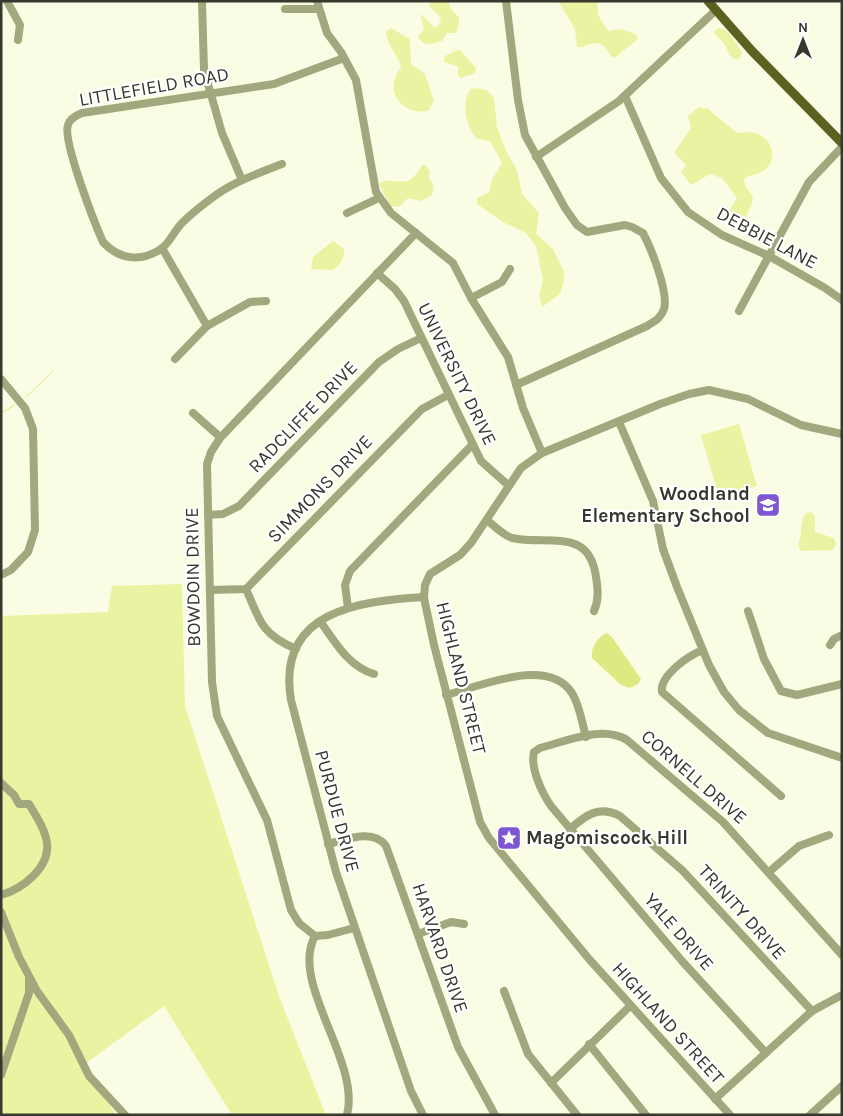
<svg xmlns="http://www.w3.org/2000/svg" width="843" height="1116" viewBox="0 0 843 1116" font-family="Karla,sans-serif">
  <rect width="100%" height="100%" fill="#fafde3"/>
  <g fill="#eaf3a2">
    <path d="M429 1H449C450 18 466 10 456 33H447L442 41C431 44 424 47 418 37L424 30 420 13 435 28 441 22 439 16 430 7Z"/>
    <path d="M558 1H597L598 15 608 31 620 29 635 34 638 39 614 58C609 55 607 48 602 45 594 39 586 48 577 47L575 29Z"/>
    <path d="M391 28 410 39 411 64 425 74 434 101 428 111C408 115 388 99 395 78 396 74 399 71 401 67 398 54 387 46 386 32Z"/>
    <path d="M718 28C729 29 736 43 742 52L740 58 736 60C728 56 729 51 724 44 721 39 716 37 714 32Z"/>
    <path d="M459 49 476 68 475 73 461 78 458 76V66L444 62 445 56Z"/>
    <path d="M479 88 488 91 494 98 497 127 507 153 517 170 522 194 539 213 536 234 553 249 564 272V281L560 294 542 307 539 295 543 280 536 246 526 233 503 222 477 204V198L489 192 492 180 502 163 490 141 477 139C466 127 461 104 470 89Z"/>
    <path d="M699 107 708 109 737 133C743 133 751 131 757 134 773 139 777 158 766 169 759 175 751 174 744 179 743 192 759 191 750 208 747 214 746 219 741 222L728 213 737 198 722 178 710 174 691 185 681 172 686 165 675 154 676 150 691 128 688 116Z"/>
    <path d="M424 164 430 171 429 178 434 186 432 195 421 201 408 198 399 207 390 206 379 184C387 177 397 184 407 181 415 179 418 169 424 164Z"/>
    <path d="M333 241 344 249C345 258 340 266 332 270L311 269 313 257Z"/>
    <path d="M739 424 757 486 719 497 701 435Z"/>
    <path d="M812 512 815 516V532L834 538 836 544 833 550 801 551 798 545C803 534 799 523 806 513Z"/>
    <path d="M182 584 185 706 280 999 326 1115H232L164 1006 85 1064 116 1115H1V616L108 612 112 586Z"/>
  </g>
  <path fill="#dfe982" d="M607 633 612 637 641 679 638 684 630 688 621 685 592 658C590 649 598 636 607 633Z"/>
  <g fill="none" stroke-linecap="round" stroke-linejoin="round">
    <g stroke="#dfe982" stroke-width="1">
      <path d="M25 398 53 371"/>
      <path d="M1 413 15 405"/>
    </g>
    <g stroke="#a2a77e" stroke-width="8">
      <path d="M7 1 20 25 18 40"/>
      <path d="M317 1 327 33 341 52 356 80 376 192 391 213 453 263 471 298 508 357 523 408 542 453 521 468 471 543 460 555 430 574 425 585 424 598 434 645 480 822 489 838 589 959 730 1115"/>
      <path d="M506 1 518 100 525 135 565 208 577 225 587 232 625 225 632 227 643 233C651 248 669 293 664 309 661 318 655 321 647 326L516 385"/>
      <path d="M202 2 204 70 222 133 242 180"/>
      <path d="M285 9H318"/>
      <path d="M625 96 661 178 688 212 722 235 769 256 825 288 842 300"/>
      <path d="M536 157 619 101 716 10"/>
      <path d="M282 164C259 173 236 181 216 195 205 203 193 212 183 222 175 229 170 243 161 249 141 262 119 260 103 242 95 224 62 140 68 125 70 118 77 115 82 113L274 84 344 58"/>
      <path d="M347 213 379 198"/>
      <path d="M162 248 207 326"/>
      <path d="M377 273 395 289 404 301 481 461 509 486"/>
      <path d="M471 298 502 282 510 269"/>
      <path d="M739 311 809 182 842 147"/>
      <path d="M175 359 207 326 250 302 266 301"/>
      <path d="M1 379 25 408 33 429 35 530 28 552 11 570 1 575"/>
      <path d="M193 413 220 437"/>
      <path d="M619 422 653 501 663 549 677 587 709 665 724 692 739 710 768 733 842 758"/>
      <path d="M542 453 660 404 689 394 709 390 748 399 801 425 842 434"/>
      <path d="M208 515 223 514 239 506 379 362 398 349 421 338"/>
      <path d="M487 520C495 527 503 535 512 538 547 546 589 526 596 577 598 589 599 600 594 611"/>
      <path d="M246 589C260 621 261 634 296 649"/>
      <path d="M210 590 246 589 422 409 448 395"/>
      <path d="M348 608 345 585 350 571 472 445"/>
      <path d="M748 611 764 659 781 691 797 695 842 684"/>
      <path d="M320 621C335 642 348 666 374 674"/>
      <path d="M830 645 834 639 842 635"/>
      <path d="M703 650C689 655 659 676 662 692L781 796"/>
      <path d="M446 695C481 686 548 656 572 693 580 706 582 723 586 737"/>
      <path d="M1 783 14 795 19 804H29C36 816 45 829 47 843 50 868 22 889 1 895"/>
      <path d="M570 829C586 815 599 805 620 816L683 871 812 1011"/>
      <path d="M328 844C346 840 373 828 386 846L458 1047 495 1115"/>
      <path d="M769 872 799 846 829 835"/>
      <path d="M1 912 19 957 37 991 69 1035 89 1076 125 1115"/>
      <path d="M354 928 328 935 315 936 299 923 291 910 267 820 217 716 212 682 207 464 211 452 220 438 416 233"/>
      <path d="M418 934 451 922 464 924"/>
      <path d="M315 936C289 983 361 1061 347 1115"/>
      <path d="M504 991 528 1054 577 1115"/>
      <path d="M589 1044 646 1115"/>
      <path d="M766 1053 682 961 551 806C542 793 530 768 534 752L540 748C566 741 603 725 627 740L723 822 842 955"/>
      <path d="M1 1075 29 993V979"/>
      <path d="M551 1083 630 1006"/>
      <path d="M715 1099 812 1011 842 995"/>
      <path d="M423 1115 411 1091 336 872 291 700C276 611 359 601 424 597"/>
      <path d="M810 1115 842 1086"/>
    </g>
    <path stroke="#5c6120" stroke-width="9" d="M708 1 752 51 842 143"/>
  </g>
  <defs>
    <symbol id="school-square" viewBox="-11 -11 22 22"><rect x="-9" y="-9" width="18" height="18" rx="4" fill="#7c57d1" stroke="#fff"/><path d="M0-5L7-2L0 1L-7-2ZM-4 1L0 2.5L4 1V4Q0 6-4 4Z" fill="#fff"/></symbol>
    <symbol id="sight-square" viewBox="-11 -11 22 22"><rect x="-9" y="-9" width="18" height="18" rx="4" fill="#7c57d1" stroke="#fff"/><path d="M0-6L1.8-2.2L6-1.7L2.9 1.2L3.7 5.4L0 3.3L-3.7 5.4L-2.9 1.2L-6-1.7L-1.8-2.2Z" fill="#fff"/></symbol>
  </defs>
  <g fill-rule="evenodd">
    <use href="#school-square" x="754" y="491" width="28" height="28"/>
    <use href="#sight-square" x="495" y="824" width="28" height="28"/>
  </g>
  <g text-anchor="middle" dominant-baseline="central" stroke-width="4.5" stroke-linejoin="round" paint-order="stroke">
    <g font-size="19" fill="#37392f" stroke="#fff">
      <text transform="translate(154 87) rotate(-10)">LITTLEFIELD ROAD</text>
      <text transform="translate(767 238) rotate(28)">DEBBIE LANE</text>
      <text transform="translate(457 374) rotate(64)">UNIVERSITY DRIVE</text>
      <text transform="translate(303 417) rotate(-46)">RADCLIFFE DRIVE</text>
      <text transform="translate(320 489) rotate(-46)">SIMMONS DRIVE</text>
      <text transform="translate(193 577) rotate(-91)">BOWDOIN DRIVE</text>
      <text transform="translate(461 678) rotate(76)">HIGHLAND STREET</text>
      <text transform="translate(694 777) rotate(41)">CORNELL DRIVE</text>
      <text transform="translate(337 811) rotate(75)">PURDUE DRIVE</text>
      <text transform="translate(742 912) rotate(48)">TRINITY DRIVE</text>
      <text transform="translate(679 932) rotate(49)">YALE DRIVE</text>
      <text transform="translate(440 948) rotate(71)">HARVARD DRIVE</text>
      <text transform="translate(668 1023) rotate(48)">HIGHLAND STREET</text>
    </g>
    <g font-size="19" font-weight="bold" fill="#37392f" stroke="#fff" text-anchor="end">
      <text x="750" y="494">Woodland<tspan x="750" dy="22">Elementary School</tspan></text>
      <text x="526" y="838" text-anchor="start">Magomiscock Hill</text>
    </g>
  </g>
  <rect width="843" height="1116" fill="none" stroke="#37392f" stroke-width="5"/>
  <g transform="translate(803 40)" stroke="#ffffff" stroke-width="4" paint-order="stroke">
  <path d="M0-4L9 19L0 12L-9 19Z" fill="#37392f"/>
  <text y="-8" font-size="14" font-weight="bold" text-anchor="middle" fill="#37392f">N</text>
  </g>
</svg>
